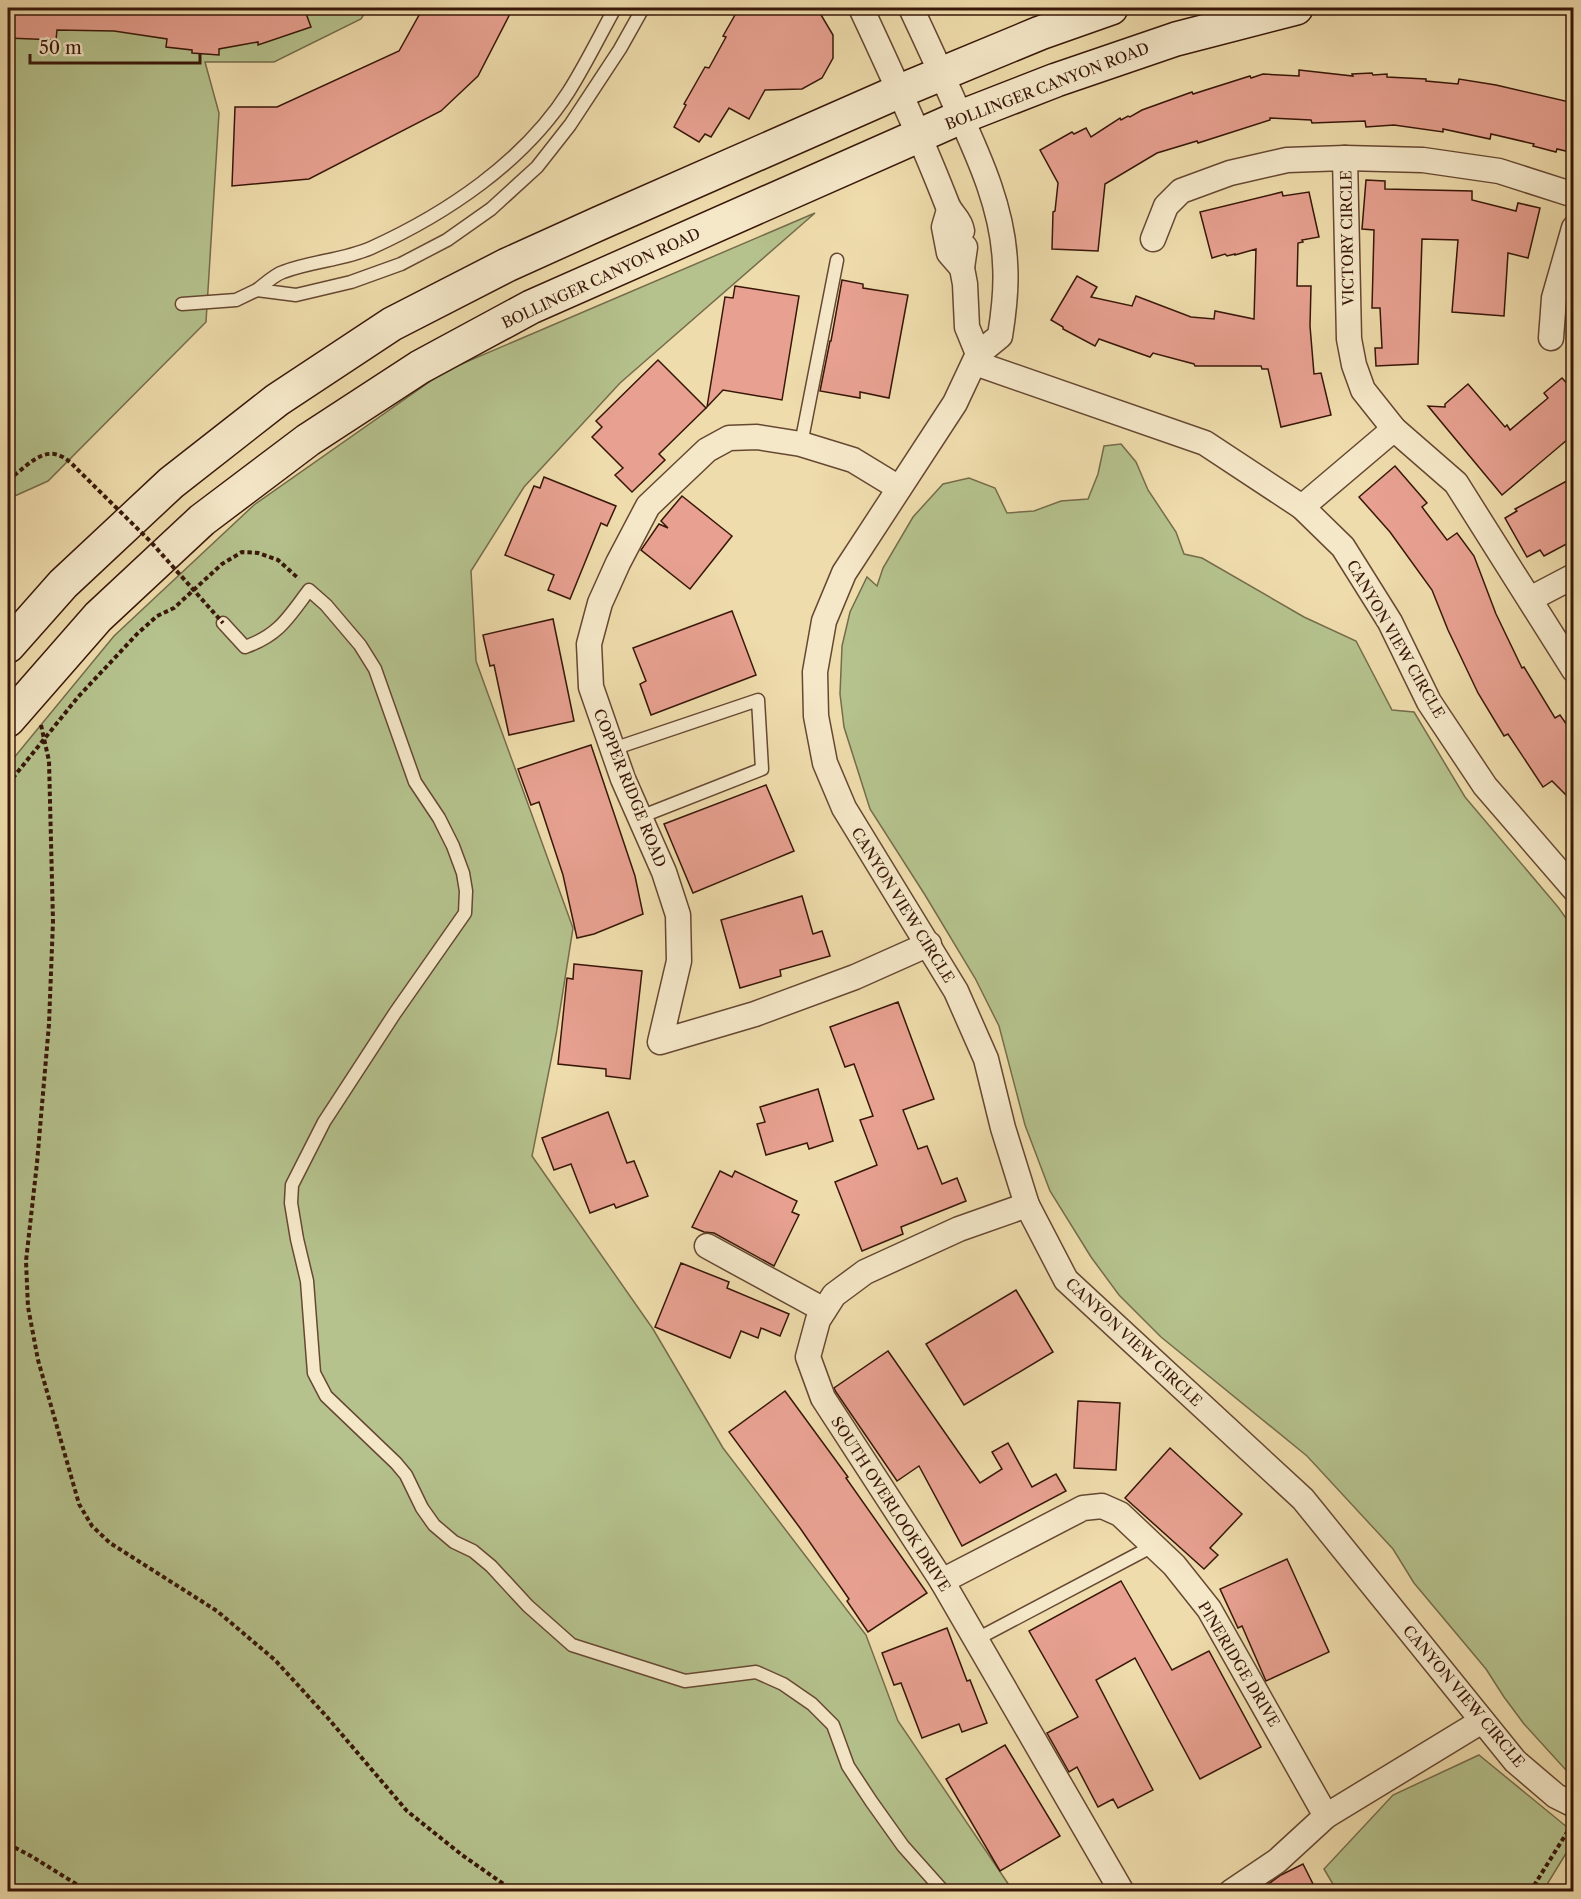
<svg xmlns="http://www.w3.org/2000/svg" width="1581" height="1899" viewBox="0 0 1581 1899" font-family="'Libre Caslon Text',serif">
  <rect width="100%" height="100%" fill="#efdcac"/>
  <filter id="stains"><feTurbulence type="fractalNoise" baseFrequency=".00333" numOctaves="4"/><feColorMatrix values="0 0 0 0 .2 0 0 0 0 .09 0 0 0 0 .02 0 0 0 .5 -.17"/></filter>
  <radialGradient id="worn" r=".72"><stop offset=".6" stop-color="#630" stop-opacity="0"/><stop offset="1" stop-color="#630" stop-opacity=".3"/></radialGradient>
  <g fill="#b5c28d" stroke="#766c4b" stroke-width="1.5">
    <path d="M8 8H368L361 19 274 62H205L219 113 206 322 48 481 8 499Z"/>
    <path d="M815 213 620 383 524 487 471 571 476 661 573 928 556 1035 532 1156 653 1329 723 1448 866 1635 898 1721 1009 1885V1891L8 1892V765L114 636 254 505 445 371Z"/>
    <path d="M1121 444 1136 462 1148 490 1176 532 1184 554 1202 558 1304 617 1356 641 1392 710 1414 712 1465 797 1558 907 1573 928V1774L1565 1769 1524 1724 1504 1697 1486 1669 1414 1583 1393 1549 1307 1456 1161 1337 1119 1295 1091 1257 1050 1191 1025 1125 999 1026 975 978 925 895 870 809 844 727 840 694 842 646 850 612 867 577 877 586 883 568 913 517 943 484 969 478 995 488 1007 513 1034 511 1061 501 1088 499 1098 474 1104 446Z"/>
    <path d="M1479 1755 1573 1832V1842L1543 1891H1337L1324 1869 1393 1795Z"/>
  </g>
  <g fill="#e8a191" stroke="#381709" stroke-width="1.5">
    <path d="M8 8H304L311 27 258 45V42L219 49V55L192 53V50L166 47 167 39 114 31 57 30 56 40 8 38Z"/>
    <path d="M423 8H513L478 76 441 111 309 179 232 186 235 107H277L399 51Z"/>
    <path d="M739 8H817L833 35V58L822 78 802 89 765 90 749 119 729 108 711 137 705 134 699 142 674 127 686 105 684 104 705 67 709 68 726 37 723 36Z"/>
    <path d="M1299 70 1353 76 1352 74 1372 73 1373 75 1387 74V77L1426 79V81L1458 84 1459 79 1496 85 1574 103V153L1557 149 1556 152 1533 146 1534 144 1491 134 1490 139 1443 129V132L1394 125 1366 127 1365 121 1312 123 1311 120 1270 118V120L1198 143 1197 141 1157 153 1105 184 1098 251 1052 249 1053 212 1055 211 1058 183 1040 150 1072 132 1074 134 1086 128 1091 137 1120 118 1121 120 1128 116 1130 117 1142 110 1192 92 1193 94 1250 76 1251 78 1263 74 1299 76Z"/>
    <path d="M1366 180 1385 181V189L1472 191V200L1516 211 1518 203 1540 208 1528 258 1508 253 1504 316 1452 312 1458 240 1422 239 1418 364 1376 366 1375 348H1382L1380 308H1372L1374 230 1362 229Z"/>
    <path d="M1282 192 1283 196 1309 192 1319 237 1302 240 1303 242 1298 243 1297 286H1311L1310 326 1314 374 1321 373 1331 415 1281 427 1268 369H1262L1261 366H1195L1194 364 1153 353 1150 357 1099 339 1095 346 1063 329V327L1051 320 1077 276 1097 287 1091 297 1132 306 1136 296 1191 317 1214 319 1215 311 1254 319 1256 249 1235 255V254L1227 256 1225 254 1212 258 1200 212Z"/>
    <path d="M842 280 863 284V288L908 295 889 398 860 392V398L820 391 830 341H831Z"/>
    <path d="M735 286 799 296 782 400 723 390 707 407 725 297 733 298Z"/>
    <path d="M658 360 706 408 659 454 665 460 632 492 615 475 623 468 592 437 602 427 596 421Z"/>
    <path d="M1562 378 1574 391V434L1502 495 1428 406 1445 407V404L1468 384 1505 427 1507 425 1510 430 1548 398 1544 393Z"/>
    <path d="M1395 466 1427 503 1422 507 1447 540 1457 533 1474 556 1496 614 1522 668 1524 667 1555 718 1560 715 1574 735V803L1552 781 1543 787 1508 734 1504 736 1478 693 1448 630 1432 590 1390 532 1359 497Z"/>
    <path d="M544 477 616 506 607 526 601 523 570 599 548 590 554 575 505 555 534 486 540 488Z"/>
    <path d="M1574 477V540L1544 556 1540 550 1527 557 1505 518 1517 511 1515 509Z"/>
    <path d="M682 496 732 536 690 589 641 550 659 524 668 528 661 521Z"/>
    <path d="M732 611 756 675 651 715 640 684 646 681 633 648Z"/>
    <path d="M553 619 574 721 509 735 494 665 490 666 483 635Z"/>
    <path d="M591 745 635 876 643 914 594 934 577 938 563 875 539 802 531 805 518 769Z"/>
    <path d="M766 785 794 851 693 893 664 824Z"/>
    <path d="M802 896 813 934 822 931 830 956 780 970 781 976 740 988 721 920Z"/>
    <path d="M574 964 642 971 630 1079 606 1076V1069L558 1064 567 978 573 979Z"/>
    <path d="M898 1002 934 1099 903 1110 918 1149 927 1146 942 1184 957 1178 966 1201 901 1227 903 1234 862 1251 835 1182 877 1165 860 1120 873 1116 854 1064 845 1067 830 1027Z"/>
    <path d="M818 1089 833 1141 809 1149 807 1143 766 1155 757 1124 765 1122 760 1107Z"/>
    <path d="M608 1112 627 1163 634 1161 648 1196 616 1208 614 1204 590 1213 571 1164 554 1170 542 1138Z"/>
    <path d="M720 1171 732 1177 735 1171 797 1201 792 1212 799 1215 774 1266 714 1233 704 1232 692 1227Z"/>
    <path d="M681 1263 729 1282 727 1288 789 1314 780 1336 761 1328 758 1338 741 1331 730 1358 655 1327Z"/>
    <path d="M1016 1290 1053 1352 964 1405 926 1344Z"/>
    <path d="M888 1351 980 1483 1002 1469 992 1452 1008 1443 1032 1487 1056 1474 1066 1491 962 1546 919 1466 897 1481 836 1392 834 1388Z"/>
    <path d="M785 1391 848 1477 846 1478 927 1593 868 1632 847 1601 849 1599 800 1528 729 1432Z"/>
    <path d="M1078 1401 1120 1403 1116 1470 1074 1468Z"/>
    <path d="M1170 1448 1242 1514 1210 1548 1218 1555 1204 1569 1125 1498Z"/>
    <path d="M1287 1559 1329 1652 1266 1681 1242 1626 1238 1628 1220 1589Z"/>
    <path d="M1121 1581 1172 1670 1209 1651 1261 1747 1200 1779 1135 1658 1096 1680 1153 1790 1118 1808 1113 1799 1098 1807 1077 1767 1069 1772 1047 1733 1078 1717 1029 1631Z"/>
    <path d="M947 1628 967 1681 970 1680 987 1723 962 1732 959 1724 922 1738 901 1683 894 1685 882 1653Z"/>
    <path d="M1005 1745 1060 1836 1000 1871 946 1779Z"/>
    <path d="M1303 1864 1313 1884 1297 1892H1257L1281 1875Z"/>
  </g>
  <g fill="none" stroke-linecap="round" stroke-linejoin="round">
    <defs>
      <g id="service">
        <path d="M615 8C600 35 586 64 569 91 524 162 446 214 371 248 344 260 312 261 283 272 274 275 265 284 257 290L296 295 351 282 401 264 447 240 491 209 537 167 570 125 620 49 643 8"/>
        <path d="M182 304 236 300 257 290"/>
        <path d="M801 444 837 260"/>
        <path d="M223 623 245 647C279 635 288 618 309 590L326 605 360 645 375 669 415 782 439 818 453 846 463 873 466 891 465 913 395 1013 324 1122 292 1185 291 1203 297 1239 307 1281 314 1373 326 1396 396 1463 406 1475 422 1508 434 1525 454 1542 473 1551 491 1566 528 1606 572 1645 685 1681 756 1672 783 1684 812 1704 833 1725 848 1766 871 1801 903 1846 944 1892"/>
        <path d="M613 749 758 700 762 769 640 817"/>
        <path d="M975 1640 1153 1546"/>
      </g>
      <g id="minor">
        <path d="M861 8C891 72 921 137 947 204 951 215 960 218 962 231"/>
        <path d="M911 8C927 42 943 77 958 111 980 159 1003 210 1005 263 1007 288 1004 311 1000 336L978 354 955 403 844 573 824 621 815 672 816 716 825 763 844 808 956 991 986 1059 1003 1128 1027 1205 1066 1280 1303 1499 1515 1761 1556 1796 1574 1805"/>
        <path d="M1345 158 1349 339 1354 365 1363 390 1394 429 1456 483 1574 670"/>
        <path d="M949 210 944 227 949 253 962 268"/>
        <path d="M1153 239 1166 206 1181 191 1230 173 1287 160 1345 158 1423 160 1499 171 1574 195"/>
        <path d="M965 247 962 268 965 284 967 327 978 354"/>
        <path d="M1551 338 1554 298 1574 228"/>
        <path d="M975 363 1205 443 1302 507 1343 547 1390 622 1429 702 1485 786 1574 889"/>
        <path d="M899 488 853 460 801 444 757 437 729 438 707 450 648 506 618 563 600 603 589 644 591 687 623 779 664 872 678 915 679 961 660 1042 755 1014 855 977 929 944"/>
        <path d="M1302 507 1394 429"/>
        <path d="M1530 599 1574 576"/>
        <path d="M1027 1205 959 1229 865 1272 834 1295 818 1320 808 1357 823 1398 942 1581 1122 1892"/>
        <path d="M707 1246 824 1310"/>
        <path d="M942 1581 1083 1508 1102 1506 1120 1514 1174 1565 1209 1609 1326 1816"/>
        <path d="M1231 1892 1277 1861 1326 1816 1482 1721"/>
      </g>
      <g id="secondary">
        <path d="M8 646 63 584 171 483 277 400 392 324 507 265 600 223 900 91 1040 33 1111 8"/>
        <path d="M8 720 98 617 202 520 308 440 420 367 531 307 961 117 1056 80 1176 39 1296 8"/>
      </g>
    </defs>
    <use href="#service" stroke="#664832" stroke-width="15"/>
    <use href="#minor" stroke="#664832" stroke-width="27"/>
    <use href="#secondary" stroke="#381709" stroke-width="36"/>
    <g stroke="#381709" stroke-width="4" stroke-dasharray="4.5 3" stroke-linecap="butt">
      <path d="M8 480C34 461 49 438 77 469"/>
      <path d="M41 725 49 761 53 921 49 1024 37 1163 26 1261 28 1307 38 1360 79 1504 92 1526 110 1543 217 1611 275 1660 327 1717 407 1811 462 1855 515 1892"/>
      <path d="M8 784 78 697 138 633 157 616 174 608 222 564 242 552 258 553 278 560 299 579"/>
      <path d="M8 1844 31 1856 89 1892"/>
      <path d="M1530 1892 1571 1826"/>
    </g>
    <use href="#service" stroke="#f5e8c9" stroke-width="12"/>
    <use href="#minor" stroke="#f5e8c9" stroke-width="24"/>
    <use href="#secondary" stroke="#f5e8c9" stroke-width="33"/>
    <path stroke="#381709" stroke-width="4" stroke-dasharray="4.5 3" stroke-linecap="butt" d="M77 469 150 541 223 623"/>
  </g>
  <g text-anchor="middle" dominant-baseline="central" stroke-width="6" stroke-linejoin="round" paint-order="stroke">
    <g font-size="15" fill="#381709" stroke="#f5e8c9">
      <text transform="translate(1047 86) rotate(-21)">BOLLINGER CANYON ROAD</text>
      <text transform="translate(1347 238) rotate(-91)">VICTORY CIRCLE</text>
      <text transform="translate(601 278) rotate(-25)">BOLLINGER CANYON ROAD</text>
      <text transform="translate(1396 639) rotate(60)">CANYON VIEW CIRCLE</text>
      <text transform="translate(630 788) rotate(68)">COPPER RIDGE ROAD</text>
      <text transform="translate(903 905) rotate(58)">CANYON VIEW CIRCLE</text>
      <text transform="translate(1134 1342) rotate(43)">CANYON VIEW CIRCLE</text>
      <text transform="translate(891 1504) rotate(57)">SOUTH OVERLOOK DRIVE</text>
      <text transform="translate(1239 1664) rotate(59)">PINERIDGE DRIVE</text>
      <text transform="translate(1464 1696) rotate(50)">CANYON VIEW CIRCLE</text>
    </g>
  </g>
  <rect width="1581" height="1899" fill="none" stroke="#efdcac" stroke-width="30"/>
  <rect x="9" y="9" width="1563" height="1881" fill="none" stroke="#381709" stroke-width="3"/>
  <rect x="15" y="15" width="1551" height="1869" fill="none" stroke="#381709" stroke-width="1.5"/>
  <path d="M30 54v9h170v-9" fill="none" stroke="#381709" stroke-width="3"/>
  <text x="39" y="54" font-size="18" fill="#381709" stroke="#f5e8c9" stroke-width="4.5" paint-order="stroke">50 m</text>
  <rect width="100%" height="100%" filter="url(#stains)"/>
  <rect width="100%" height="100%" fill="url(#worn)"/>
</svg>
